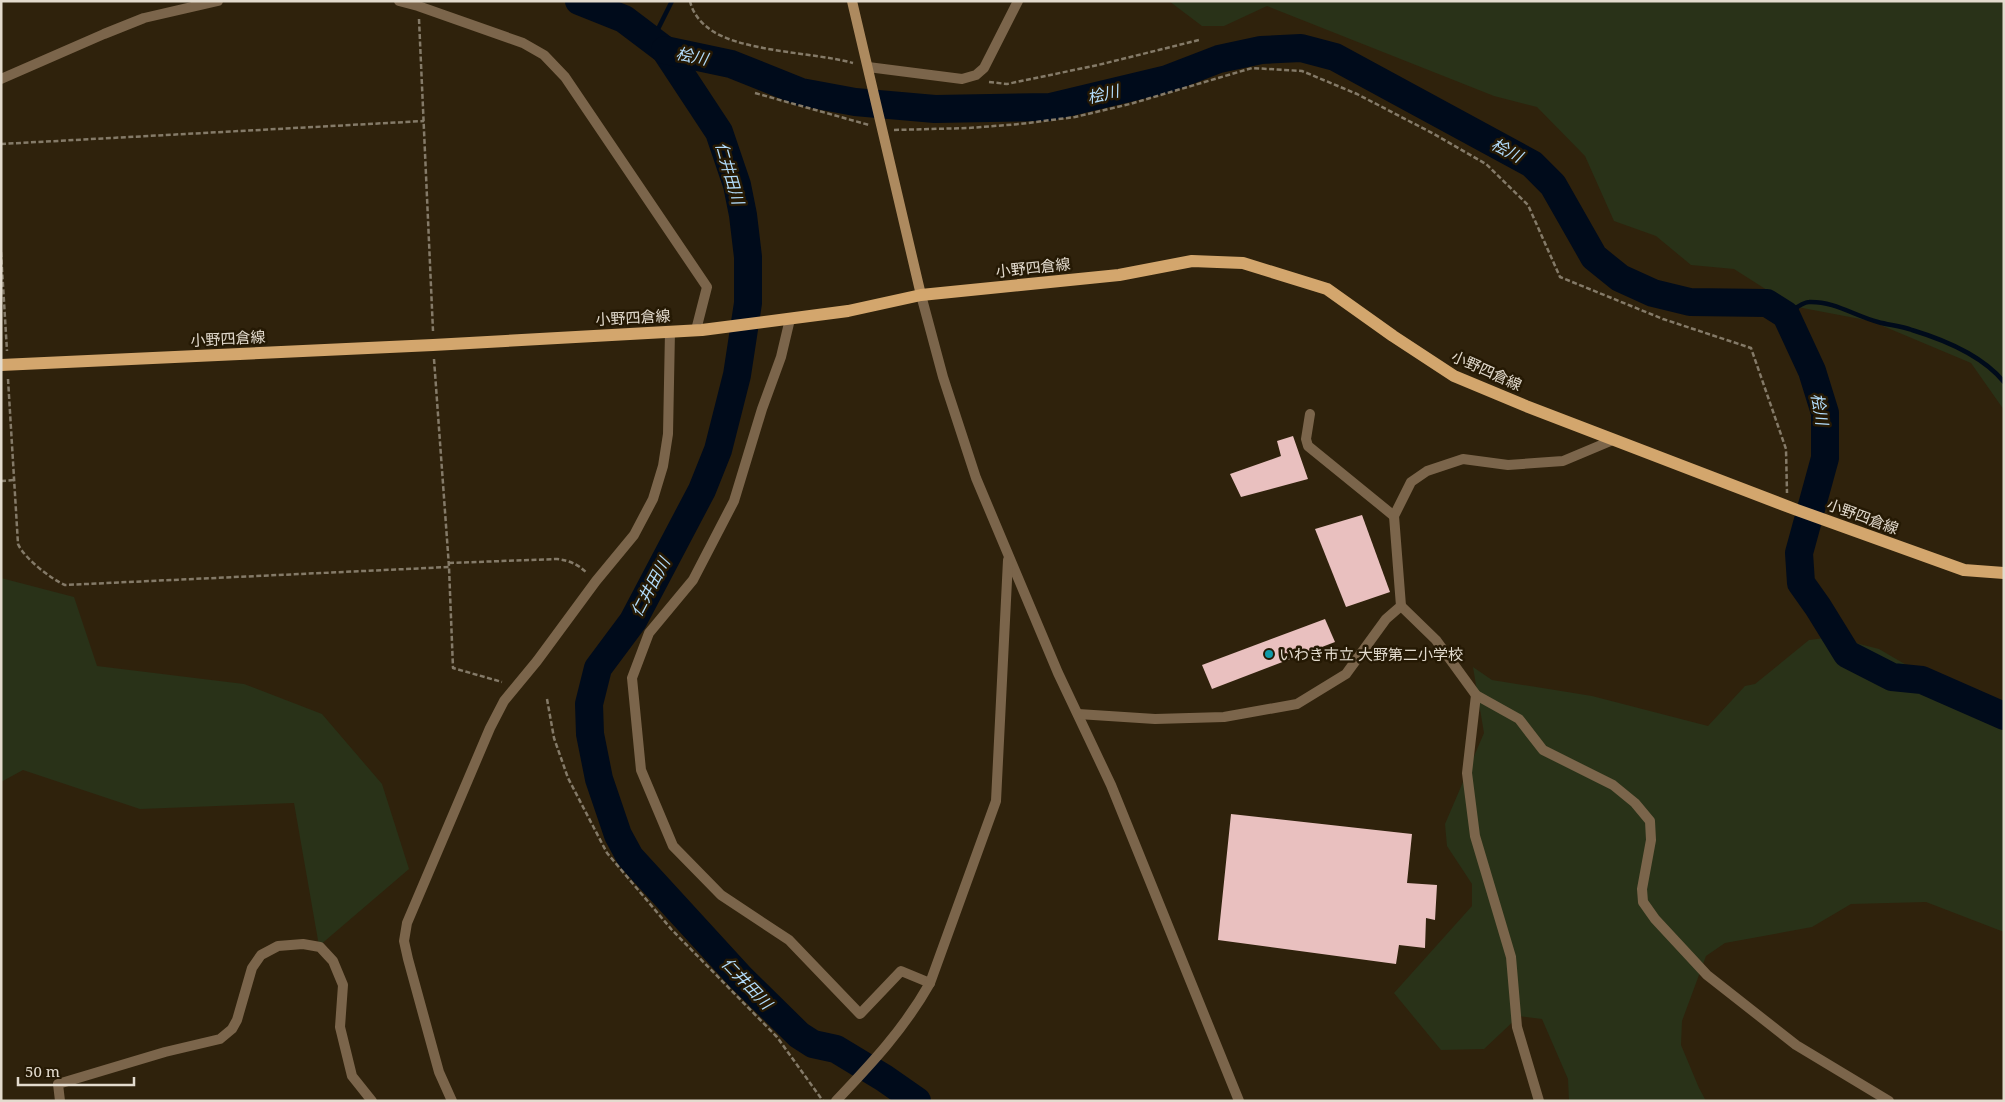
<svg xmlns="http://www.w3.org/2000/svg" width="2005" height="1102" viewBox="0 0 2005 1102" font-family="'Noto Serif','Noto Sans JP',serif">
  <rect width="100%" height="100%" fill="#2f220c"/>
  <g fill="#293218">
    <path d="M1169 1H2004V410L1971 363 1871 321 1792 306 1734 269 1691 265 1656 236 1614 221 1585 156 1537 107 1494 96 1267 6 1224 26H1202Z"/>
    <path d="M1 578 74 597 97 666 244 684 322 714 382 784 409 869 319 946 294 803 140 809 23 770 1 782Z"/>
    <path d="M1832 637 1879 649 2004 722V932L1926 902 1851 904 1812 927 1725 943 1706 956 1682 1021 1681 1045 1699 1088 1706 1101H1569L1568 1079 1542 1019 1519 1016 1484 1049 1441 1050 1394 993 1472 906V884L1447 846 1445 824 1484 733 1473 667 1492 680 1592 696 1708 726 1745 686 1755 684 1809 640Z"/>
  </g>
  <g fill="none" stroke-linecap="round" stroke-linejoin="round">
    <g stroke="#000b1b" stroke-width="4.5">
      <path d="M652 41 672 1"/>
      <path d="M1786 315C1792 311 1802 302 1809 302 1834 301 1855 316 1878 322 1889 325 1901 326 1912 330 1945 340 1982 355 2004 382"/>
    </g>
    <g stroke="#000b1b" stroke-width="28">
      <path d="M579 1 624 19 665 50 719 132 737 185 743 215 748 257V303L737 375 718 450 702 490 633 621 598 668 589 704 590 734 599 779 618 835 630 857 740 977 799 1035 813 1044 836 1049 884 1078 917 1101"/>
      <path d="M665 50 731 64 801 92 855 102 935 109 1050 107 1167 79 1219 59 1261 50 1301 48 1335 57 1532 164 1553 185 1594 257 1620 278 1653 293 1690 302 1767 303 1786 315 1812 371 1825 413V458L1799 553 1801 583 1818 607 1847 654 1892 677 1922 680 2004 716"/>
    </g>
  </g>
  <g fill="#e9c0bf">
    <path d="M1293 436 1308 479 1241 497 1230 474 1281 456 1277 441Z"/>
    <path d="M1362 515 1390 592 1346 607 1315 529Z"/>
    <path d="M1325 619 1335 642 1212 689 1202 665Z"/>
    <path d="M1231 814 1412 834 1407 883 1437 885 1435 920 1426 918 1425 948 1399 945 1396 964 1218 940Z"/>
  </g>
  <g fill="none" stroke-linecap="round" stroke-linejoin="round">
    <g stroke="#847a68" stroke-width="2.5" stroke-dasharray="5 2.5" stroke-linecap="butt">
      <path d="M690 1C692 11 699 21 707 27 736 52 814 52 853 63"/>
      <path d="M419 19 433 331"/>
      <path d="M989 82 1007 84 1098 65 1199 40"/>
      <path d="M755 93 869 125"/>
      <path d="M894 130 969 128 1020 124 1075 117 1130 104 1252 68 1302 71 1357 94 1434 134 1486 164 1528 205 1560 277 1663 319 1751 348 1786 449 1787 493"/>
      <path d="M1 144 424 121"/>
      <path d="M1 252 7 351"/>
      <path d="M434 359 449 567 453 668 502 682"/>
      <path d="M8 379 18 544C24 558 51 579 65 585L449 567"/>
      <path d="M1 481 15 480"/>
      <path d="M449 563 557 559C571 561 577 564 587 573"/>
      <path d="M547 699 554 738 568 778 607 853 672 930 777 1037 823 1101"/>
    </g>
    <g stroke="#7b654b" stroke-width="10">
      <path d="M399 1 418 6 523 43 544 55 565 77 707 287 696 330"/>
      <path d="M868 67 962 79 976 75 984 68 1018 1"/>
      <path d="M1 79 104 34 144 18 218 1"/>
      <path d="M921 295 943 377 976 478 1058 673 1111 785 1239 1101"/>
      <path d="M790 319 781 357 762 409 734 501 693 580 649 633 632 678 641 770 673 846 721 895 789 940 860 1014 901 971 930 983"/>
      <path d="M1310 414 1306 439 1308 446 1394 516"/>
      <path d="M1401 606 1436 640 1476 695 1519 719 1543 750 1613 785 1635 803 1650 821 1651 840 1642 889 1643 902 1655 919 1707 975 1796 1045 1889 1101"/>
      <path d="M1476 695 1467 773 1475 836 1511 957 1517 1027 1539 1101"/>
      <path d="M1078 714 1155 719 1224 717 1297 704 1346 674 1386 619 1401 606 1394 516 1411 482 1427 471 1463 459 1508 465 1563 461 1613 440"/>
      <path d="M60 1101 58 1084 165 1052 220 1039 232 1029 237 1020 252 968 261 955 278 946 303 944 320 947 333 961 343 985 340 1027 352 1076 372 1101"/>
      <path d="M452 1101 439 1072 408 959 404 941 407 923 490 728 504 701 537 661 596 581 634 535 653 499 663 466 668 434 670 331"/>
      <path d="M836 1101C872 1063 904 1029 930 983L996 801 1008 560"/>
    </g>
    <path stroke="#ad8a5f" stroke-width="10" d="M852 1 921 295"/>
    <path stroke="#d3a66d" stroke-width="12" d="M1 365 433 345 702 330 848 311 921 295 1119 275 1192 261 1243 263 1327 289 1393 336 1454 376 1526 406 1797 510 1964 570 2004 573"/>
  </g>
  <circle fill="#0f9aa8" stroke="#251904" stroke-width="2" cx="1269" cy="654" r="5"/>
  <g text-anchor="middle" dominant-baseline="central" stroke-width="5" stroke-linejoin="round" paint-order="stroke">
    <g font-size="15" fill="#e3dbce" stroke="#251904">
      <text transform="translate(1033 267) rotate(-6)">小野四倉線</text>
      <text transform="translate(633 317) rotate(-3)">小野四倉線</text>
      <text transform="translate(228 338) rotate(-3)">小野四倉線</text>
      <text transform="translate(1487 370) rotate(24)">小野四倉線</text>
      <text transform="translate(1863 516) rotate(20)">小野四倉線</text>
    </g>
    <g font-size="15" fill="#e3dbce" stroke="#251904" text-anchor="start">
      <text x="1279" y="654">いわき市立 大野第二小学校</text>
    </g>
    <g font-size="16" font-style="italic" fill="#b2dcfb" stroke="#251904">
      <text transform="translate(692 56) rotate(12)">桧川</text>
      <text transform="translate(1103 94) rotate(-13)">桧川</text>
      <text transform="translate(1507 150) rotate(28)">桧川</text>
      <text transform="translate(730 173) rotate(74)">仁井田川</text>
      <text transform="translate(1820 409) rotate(80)">桧川</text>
      <text transform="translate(650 587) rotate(-62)">仁井田川</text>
      <text transform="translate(747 983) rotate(46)">仁井田川</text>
    </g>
  </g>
  <rect width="2005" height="1102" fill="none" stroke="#e3dbce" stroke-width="5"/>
  <path d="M18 1077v8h116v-8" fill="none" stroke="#e3dbce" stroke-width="2.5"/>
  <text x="25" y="1077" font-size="15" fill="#e3dbce" stroke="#251904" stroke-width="4" paint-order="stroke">50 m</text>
</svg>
